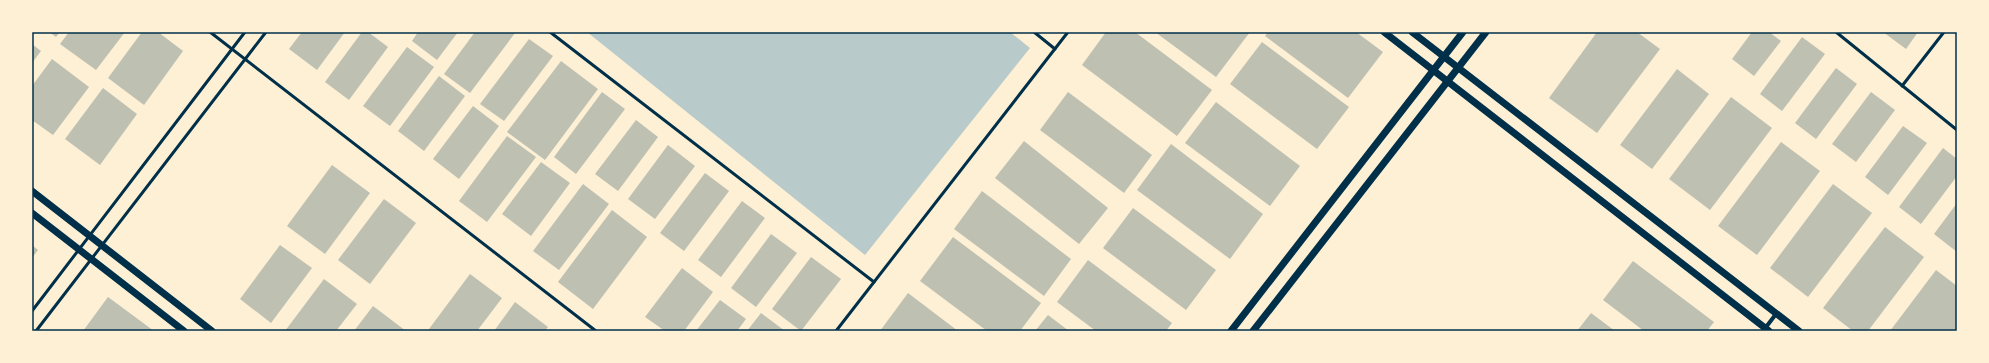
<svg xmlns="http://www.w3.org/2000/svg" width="1989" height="363" viewBox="0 0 1989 363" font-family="'Source Sans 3',sans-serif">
  <rect width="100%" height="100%" fill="#fdf0d5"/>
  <path fill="#b9caca" d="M587 32H1010L1030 48 865 255Z"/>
  <g fill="#bec0b2">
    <path d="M49 32H60L56 37Z"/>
    <path d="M69 32H125L96 70 60 44Z"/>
    <path d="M142 32H158L183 51 144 105 108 78Z"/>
    <path d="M302 32H345L317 70 289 49Z"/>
    <path d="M362 32H368L388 47 349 100 325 82Z"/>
    <path d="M418 32H458L437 60 412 41Z"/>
    <path d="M475 32 515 33 470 93 444 74Z"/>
    <path d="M1106 32H1135L1212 90 1177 136 1082 65Z"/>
    <path d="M1155 32H1250L1216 77Z"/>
    <path d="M1268 32H1356L1383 52 1348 98 1265 36Z"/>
    <path d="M1597 32H1637L1660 49 1597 133 1549 98Z"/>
    <path d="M1752 32H1769L1781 41 1754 76 1732 59Z"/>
    <path d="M1883 32H1918L1906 49Z"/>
    <path d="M1802 37 1825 54 1782 111 1760 94Z"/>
    <path d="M529 39 553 56 504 121 480 104Z"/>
    <path d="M1262 42 1349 107 1317 149 1230 84Z"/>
    <path d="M32 44 41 51 32 63Z"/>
    <path d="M407 47 434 67 390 126 363 106Z"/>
    <path d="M52 59 89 87 53 135 32 120V86Z"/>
    <path d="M561 61 598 89 545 160 507 132Z"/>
    <path d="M1836 68 1857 84 1816 139 1795 123Z"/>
    <path d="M1677 69 1709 94 1652 169 1620 145Z"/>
    <path d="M439 76 465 96 424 151 398 131Z"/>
    <path d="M103 88 137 114 100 165 65 139Z"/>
    <path d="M602 92 625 109 576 174 554 157Z"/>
    <path d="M1068 92 1152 155 1124 193 1040 130Z"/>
    <path d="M1871 92 1895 110 1856 162 1832 144Z"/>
    <path d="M1731 97 1772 128 1710 210 1669 179Z"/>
    <path d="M1216 102 1300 166 1270 206 1185 143Z"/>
    <path d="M473 106 499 126 459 179 433 159Z"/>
    <path d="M636 120 658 137 618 191 595 174Z"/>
    <path d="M1903 126 1927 143 1888 195 1865 177Z"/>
    <path d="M507 136 536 157 487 222 459 201Z"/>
    <path d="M1024 141 1108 208 1079 244 995 178Z"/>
    <path d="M1781 142 1820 171 1757 255 1718 226Z"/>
    <path d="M1171 144 1263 214 1230 259 1137 190Z"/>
    <path d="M668 145 695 166 655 219 628 199Z"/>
    <path d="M1943 148 1957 159V176L1921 224 1899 207Z"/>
    <path d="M541 162 570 183 531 236 502 214Z"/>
    <path d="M332 165 370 193 325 254 287 226Z"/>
    <path d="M705 173 729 191 684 251 660 233Z"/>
    <path d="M583 184 609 204 559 270 533 251Z"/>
    <path d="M1833 184 1872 213 1808 297 1770 268Z"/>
    <path d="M982 191 1071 259 1044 296 954 229Z"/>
    <path d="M384 199 416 223 370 284 338 260Z"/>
    <path d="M742 201 765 218 721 277 698 260Z"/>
    <path d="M1957 203V252L1934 234Z"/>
    <path d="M1133 208 1216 270 1186 310 1103 248Z"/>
    <path d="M612 210 647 237 593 309 558 282Z"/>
    <path d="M1885 227 1924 257 1868 331H1853L1823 308Z"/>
    <path d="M771 234 797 253 756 307 731 288Z"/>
    <path d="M953 237 1041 303 1020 331H987L920 281Z"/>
    <path d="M32 245 38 250 32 258Z"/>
    <path d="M280 245 312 268 271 323 240 299Z"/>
    <path d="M811 257 841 279 801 331 772 309Z"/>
    <path d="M1088 260 1172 323 1166 331H1096L1057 302Z"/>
    <path d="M1633 261 1714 322 1707 331H1644L1603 300Z"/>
    <path d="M682 268 713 292 684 331H665L645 317Z"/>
    <path d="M1936 270 1957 286V331H1890Z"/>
    <path d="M470 274 502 298 477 331H431L429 329Z"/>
    <path d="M324 279 357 304 336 331H285Z"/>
    <path d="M908 293 958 331H880Z"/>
    <path d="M108 297 154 331H83Z"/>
    <path d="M720 300 746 319 737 331H696Z"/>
    <path d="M515 302 548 327 545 331H494Z"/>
    <path d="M373 306 406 331H354Z"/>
    <path d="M761 313 785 331H747Z"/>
    <path d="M1591 313 1615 331H1577Z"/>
    <path d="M1048 315 1069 331H1035Z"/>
  </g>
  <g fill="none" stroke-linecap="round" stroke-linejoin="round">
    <g stroke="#003049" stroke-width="3">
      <path d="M210 32 596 331"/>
      <path d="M550 32 874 282"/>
      <path d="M1034 32 1055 49"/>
      <path d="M1836 32 1957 130"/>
      <path d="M1902 86 1944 32"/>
      <path d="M32 311 245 32"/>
      <path d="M36 331 266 32"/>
      <path d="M836 331 1068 32"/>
    </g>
    <path stroke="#003049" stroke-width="4" d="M1763 331 1776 314"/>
    <g stroke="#003049" stroke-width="7">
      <path d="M1384 32 1769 331"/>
      <path d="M1412 32 1799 331"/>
      <path d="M32 191 212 331"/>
      <path d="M32 213 184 331"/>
      <path d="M1231 331 1463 32"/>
      <path d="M1253 331 1486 32"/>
    </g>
  </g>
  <rect width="1989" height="363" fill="none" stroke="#fdf0d5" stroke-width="66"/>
  <rect x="33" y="33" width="1923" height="297" fill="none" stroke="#003049" stroke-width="1.5"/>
</svg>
